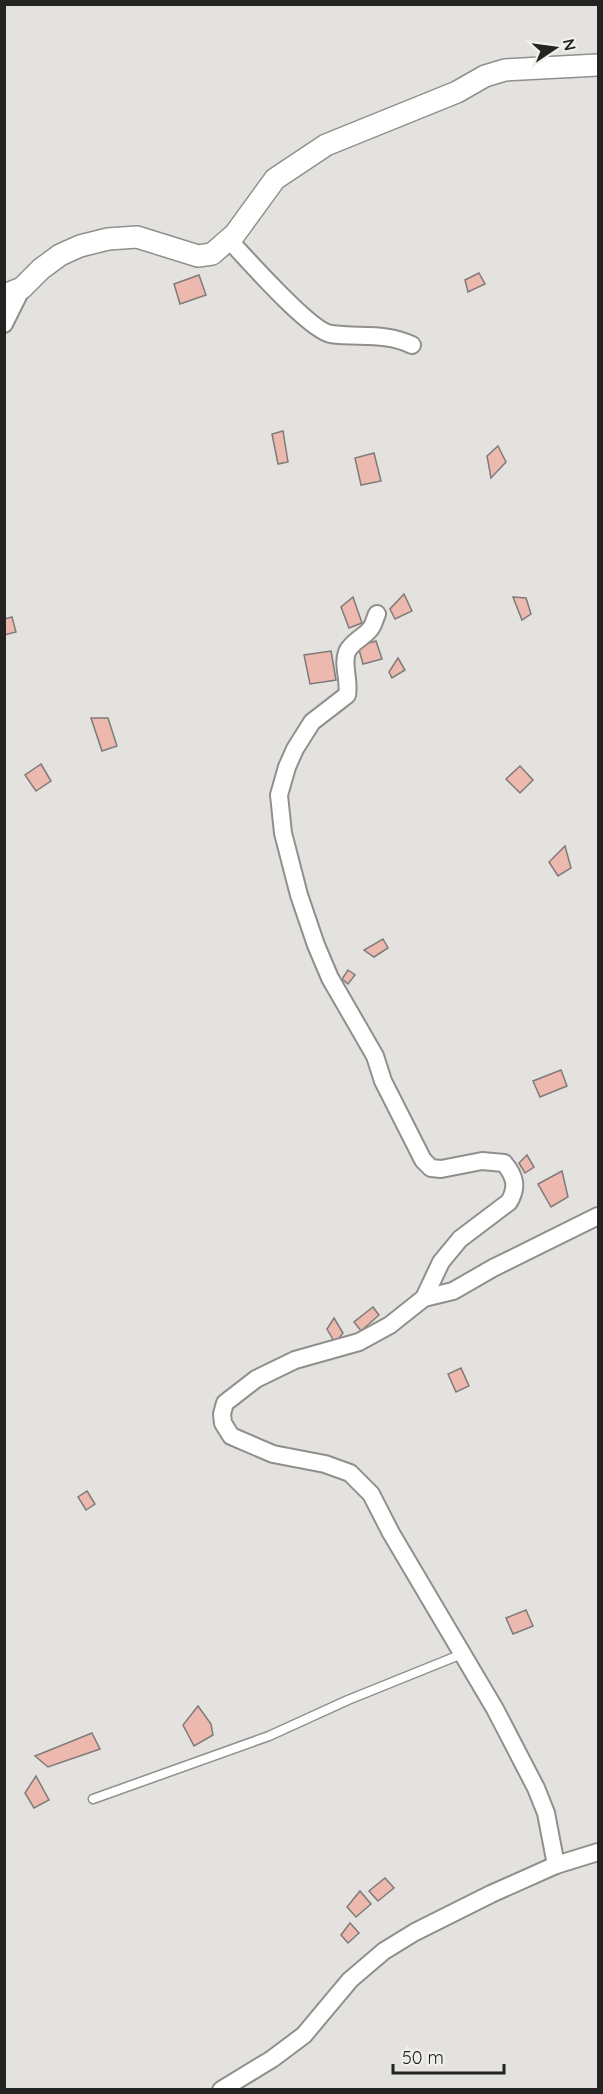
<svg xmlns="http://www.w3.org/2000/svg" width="603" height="2094" viewBox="0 0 603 2094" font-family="Quicksand,sans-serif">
  <rect width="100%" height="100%" fill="#e4e2df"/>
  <g fill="#edb8ae" stroke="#7e7b7a" stroke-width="1.5">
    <path d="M479 273 485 284 468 292 465 280Z"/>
    <path d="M199 275 206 295 180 304 174 284Z"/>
    <path d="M283 431 288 462 278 464 272 434Z"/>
    <path d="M498 446 506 462 491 478 487 456Z"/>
    <path d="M374 453 381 481 361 485 355 458Z"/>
    <path d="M404 594 412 611 395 619 390 609Z"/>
    <path d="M353 597 362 623 349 628 341 607Z"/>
    <path d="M513 597 526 598 531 614 522 620Z"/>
    <path d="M12 617 16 632 4 635V619Z"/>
    <path d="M376 641 382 659 363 664 358 646Z"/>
    <path d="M331 651 336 680 310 684 304 655Z"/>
    <path d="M398 658 405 670 392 678 389 672Z"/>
    <path d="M91 718H108L117 746 102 751Z"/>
    <path d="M41 764 51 781 36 791 25 775Z"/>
    <path d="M520 766 533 780 520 793 506 779Z"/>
    <path d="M565 846 571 868 558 876 549 862Z"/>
    <path d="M383 939 388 948 374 957 364 950Z"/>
    <path d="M348 970 355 975 348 984 342 979Z"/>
    <path d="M561 1070 567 1086 540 1097 533 1081Z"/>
    <path d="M527 1155 534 1167 525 1173 519 1163Z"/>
    <path d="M562 1171 568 1197 551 1207 538 1184Z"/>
    <path d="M373 1307 379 1315 361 1331 354 1322Z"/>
    <path d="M334 1318 343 1333 335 1343 327 1329Z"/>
    <path d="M461 1368 469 1386 456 1392 448 1374Z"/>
    <path d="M87 1491 95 1504 86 1510 78 1497Z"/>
    <path d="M526 1610 533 1626 513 1634 506 1618Z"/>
    <path d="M198 1706 211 1724 213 1735 194 1746 183 1725Z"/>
    <path d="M92 1733 100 1749 48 1767 35 1756Z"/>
    <path d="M36 1776 49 1800 34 1808 25 1793Z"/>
    <path d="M385 1878 394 1888 378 1901 369 1891Z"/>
    <path d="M360 1891 371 1904 356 1917 347 1907Z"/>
    <path d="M350 1923 359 1933 348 1943 341 1935Z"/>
  </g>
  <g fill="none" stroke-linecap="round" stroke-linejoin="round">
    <defs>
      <path id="service" d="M93 1799 269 1736 348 1700 462 1654"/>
      <g id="minor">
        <path d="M230 241C247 259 310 331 331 334 359 338 385 332 412 345"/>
        <path d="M4 324 22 288"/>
        <path d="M377 614C375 618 374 624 371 628 365 637 352 641 347 652 342 665 350 681 347 695L312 722 295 749 287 767 279 795 283 833 299 895 316 945 330 978 375 1056 383 1081 423 1160 431 1168 441 1169 482 1161 504 1163C515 1176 518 1187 509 1202L460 1239 441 1262 424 1298 390 1325 359 1342 295 1360 256 1379 225 1403 222 1414 223 1423 231 1436 273 1454 325 1464 350 1473 371 1494 391 1533 495 1709 536 1788 546 1813 556 1865"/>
        <path d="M424 1298 453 1291 493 1268 598 1216"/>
        <path d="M221 2090 272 2059 304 2035 350 1980 384 1951 415 1932 491 1894 556 1865 598 1852"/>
      </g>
      <path id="tertiary" d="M4 295 22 288 41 269 60 255 80 246 108 239 137 237 198 256 212 254 235 234 275 179 326 145 457 92 485 76 505 70 598 65"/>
    </defs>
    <use href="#service" stroke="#918f8c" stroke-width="11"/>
    <use href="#minor" stroke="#918f8c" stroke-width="20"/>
    <use href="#tertiary" stroke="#918f8c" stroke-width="24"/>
    <use href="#service" stroke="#fff" stroke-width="8"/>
    <use href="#minor" stroke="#fff" stroke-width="16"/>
    <use href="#tertiary" stroke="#fff" stroke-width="21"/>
  </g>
  <rect width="603" height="2094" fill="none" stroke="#232322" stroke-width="12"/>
  <g transform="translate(555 48) rotate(77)" stroke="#f1efec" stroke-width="4.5" paint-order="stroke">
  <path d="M0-4.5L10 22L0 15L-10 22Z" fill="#232322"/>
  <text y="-9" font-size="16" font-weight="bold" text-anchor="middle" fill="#232322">N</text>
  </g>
  <path d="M393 2064v9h111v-9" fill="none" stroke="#232322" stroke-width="3"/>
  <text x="402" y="2064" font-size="18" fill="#232322" stroke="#f1efec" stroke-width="4.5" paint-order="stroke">50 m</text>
</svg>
